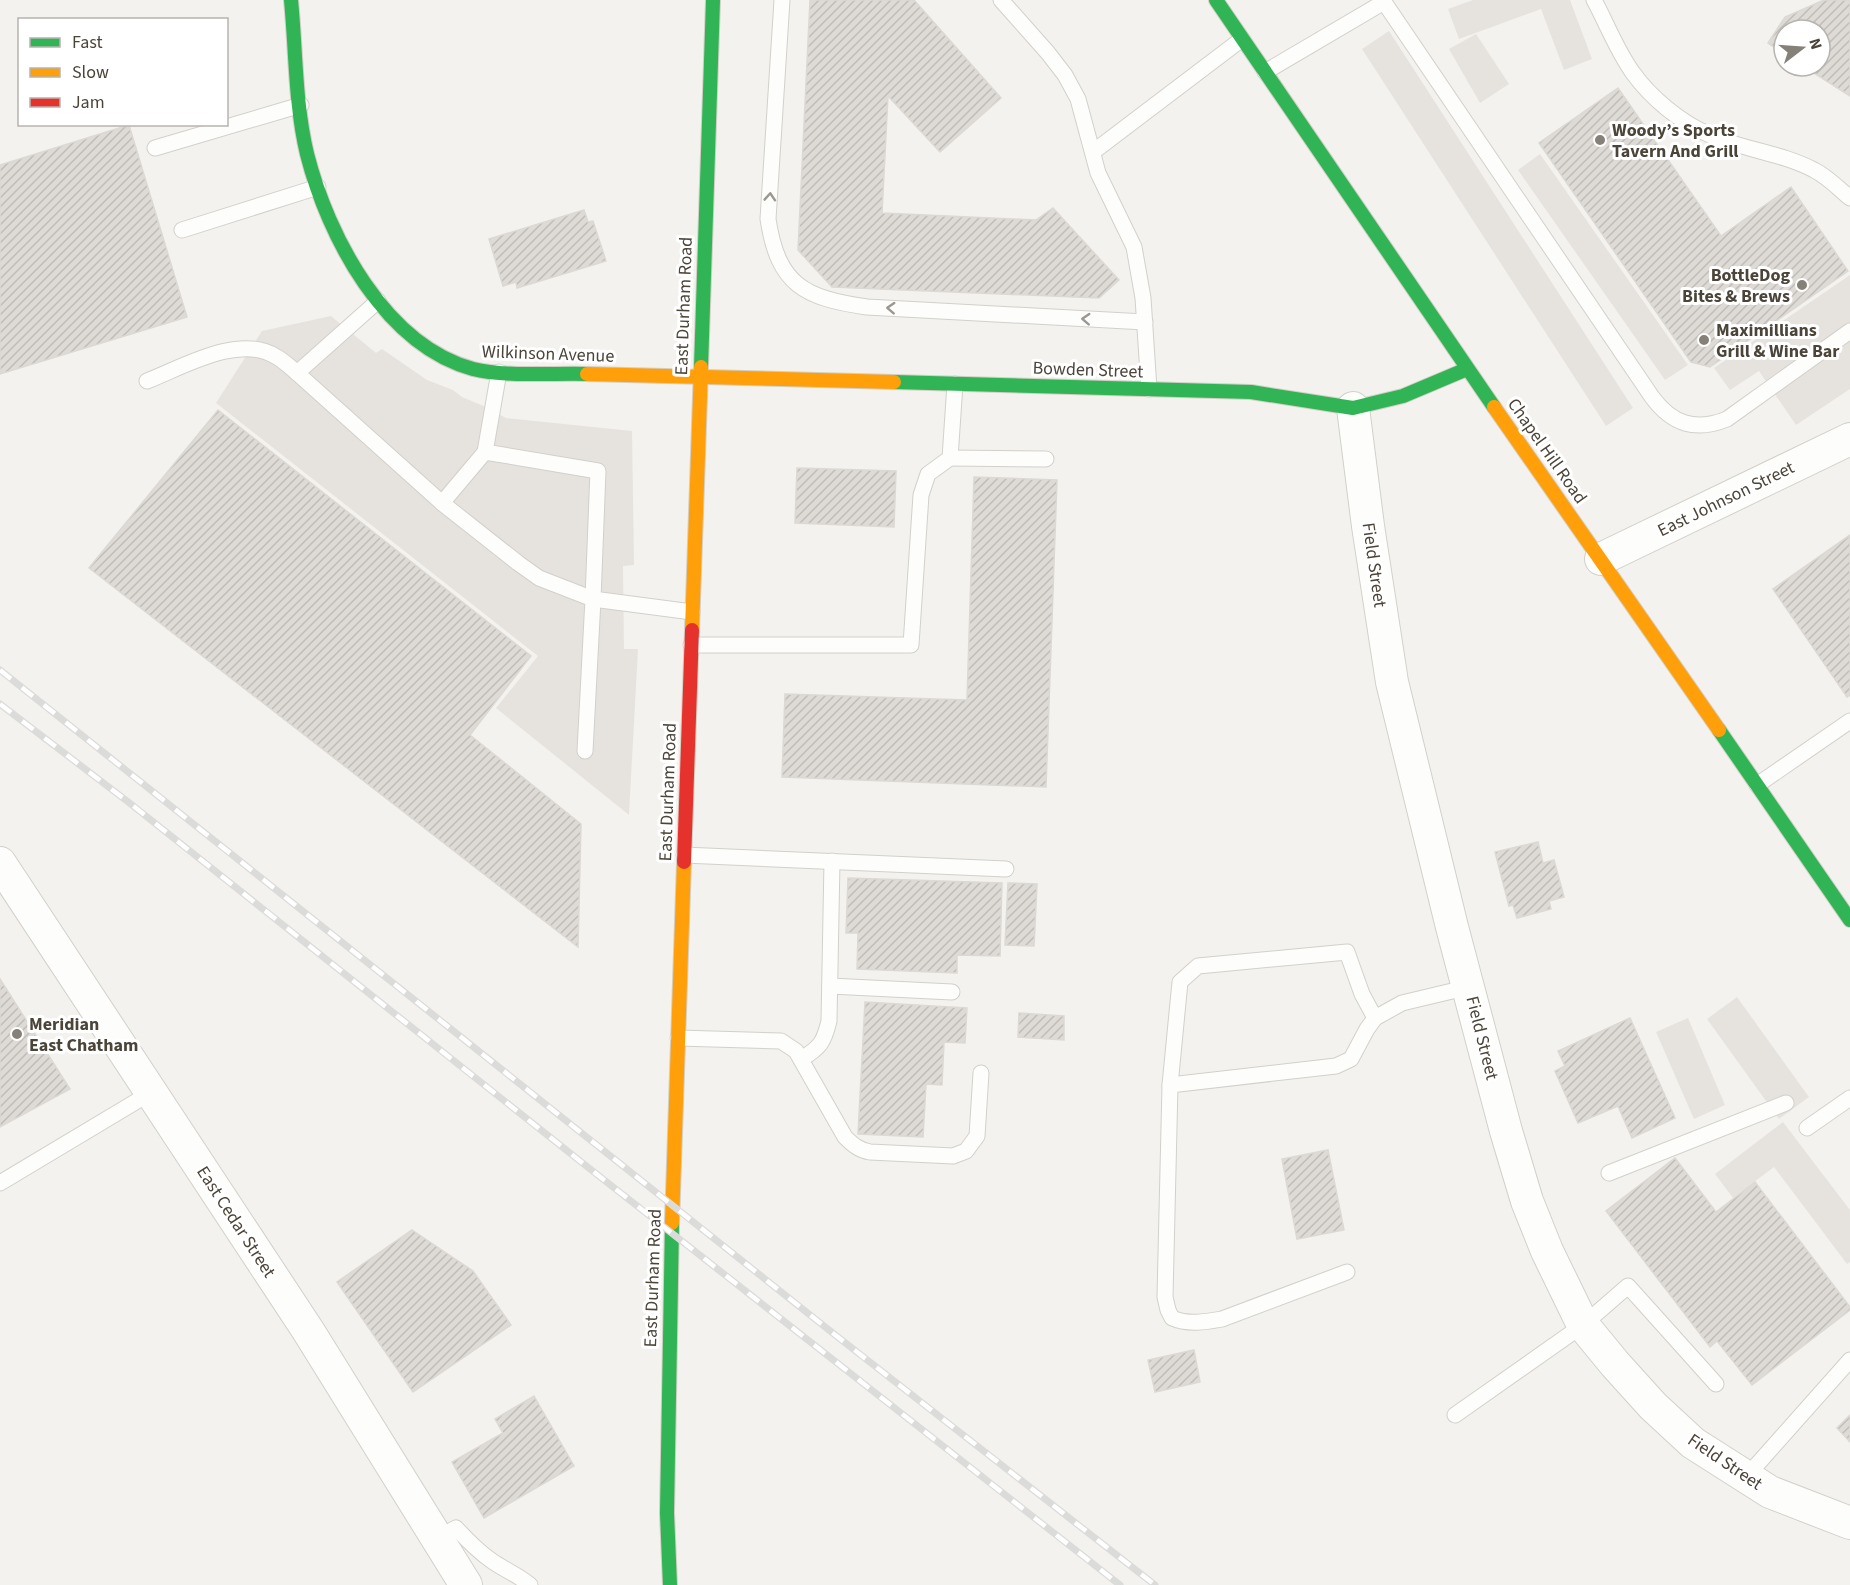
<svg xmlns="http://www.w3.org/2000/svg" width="1850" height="1585" viewBox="0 0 1850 1585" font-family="'Source Sans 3',sans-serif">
  <defs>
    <pattern id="building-hatch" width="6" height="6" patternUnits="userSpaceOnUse" patternTransform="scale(1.5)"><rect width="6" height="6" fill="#dedbd6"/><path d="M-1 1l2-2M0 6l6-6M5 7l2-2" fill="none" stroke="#c0bdb8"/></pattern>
  </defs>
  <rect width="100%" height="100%" fill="#f4f2ee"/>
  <g fill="#e6e3df">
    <path d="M1473 0H1570L1592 59 1564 70 1541 9 1459 39 1448 9Z"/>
    <path d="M1389 31 1633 408 1606 426 1362 49Z"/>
    <path d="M1476 34 1509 84 1480 103 1449 49Z"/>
    <path d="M1540 154 1688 365 1665 380 1518 170Z"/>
    <path d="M1850 275V389L1796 425 1759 371 1730 390 1714 368Z"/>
    <path d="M331 316 376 353 382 349 427 380 453 390 462 397 486 407 506 418 632 431 634 565 623 566 624 649H638L629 815 496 708 538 656 216 403 262 331Z"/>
    <path d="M1737 997 1809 1097 1779 1119 1707 1019Z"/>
    <path d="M1688 1018 1725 1105 1694 1119 1656 1032Z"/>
    <path d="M1783 1122 1850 1210V1262L1847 1264 1774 1167 1733 1198 1715 1174Z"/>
  </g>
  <g fill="url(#building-hatch)" stroke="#dcd9d4" stroke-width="1.5">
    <path d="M810 0H914L1001 98 940 152 888 96 882 213 1036 220 1053 208 1119 280 1099 298 832 287 798 250Z"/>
    <path d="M1824 0H1850V96L1803 66H1820V30H1784V54L1768 43 1785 17Z"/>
    <path d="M1618 88 1721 236 1791 187 1848 271 1710 367 1691 362 1539 143Z"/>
    <path d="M129 125 187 317 0 374V165Z"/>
    <path d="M584 210 588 222 593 221 606 261 517 288 516 282 503 286 489 239Z"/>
    <path d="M218 410 531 656 470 735 581 824 578 947 89 568Z"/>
    <path d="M797 468 896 471 894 527 795 523Z"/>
    <path d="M974 477 1057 480 1046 787 782 777 785 694 967 700Z"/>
    <path d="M1850 535V695L1847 697 1773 589Z"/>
    <path d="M1538 842 1543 863 1554 860 1564 897 1549 901 1551 909 1517 918 1513 905 1509 906 1495 852Z"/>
    <path d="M848 878 1002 883 1000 956 957 955V973L857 969 858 933H846Z"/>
    <path d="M1008 883 1037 884 1034 946 1005 945Z"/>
    <path d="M0 979 70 1089 0 1127Z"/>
    <path d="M865 1002 967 1008 965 1043 944 1042 942 1085 926 1084 923 1137 858 1134Z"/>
    <path d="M1019 1013 1064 1016V1040L1018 1037Z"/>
    <path d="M1630 1018 1675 1118 1632 1138 1618 1106 1578 1123 1555 1071 1565 1066 1558 1051Z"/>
    <path d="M1328 1150 1344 1230 1297 1239 1282 1159Z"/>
    <path d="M1675 1158 1716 1212 1755 1182 1850 1307V1310L1752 1385 1717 1341 1710 1347 1606 1211Z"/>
    <path d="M412 1230 473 1271 511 1325 413 1392 337 1282Z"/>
    <path d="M1194 1350 1200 1382 1155 1392 1148 1360Z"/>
    <path d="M534 1396 574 1466 484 1518 452 1462 503 1433 495 1419Z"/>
    <path d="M1850 1415V1442L1837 1428Z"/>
  </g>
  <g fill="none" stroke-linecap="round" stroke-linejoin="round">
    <defs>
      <g id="lane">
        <path d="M782 0 768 219C778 285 804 298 867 307L1145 322"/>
        <path d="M1001 0 1048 53 1065 75 1078 99 1098 173 1134 247 1143 298 1149 389"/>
        <path d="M1594 0C1607 24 1617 51 1633 73 1651 98 1681 123 1710 135 1744 150 1782 153 1814 170 1828 177 1838 188 1850 198"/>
        <path d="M1265 72 1384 2 1652 397C1672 424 1695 432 1727 419L1850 331"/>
        <path d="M155 148 301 105"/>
        <path d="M1093 152 1242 39"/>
        <path d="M182 230 318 187"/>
        <path d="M378 301 297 373 442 503 518 563 539 578 593 599 585 751"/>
        <path d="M499 372 485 452 598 471 593 599 692 612"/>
        <path d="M147 381C183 367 238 334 275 356 283 360 290 367 297 373"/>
        <path d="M950 458 1046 459"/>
        <path d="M442 503 485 452"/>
        <path d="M691 645H911L921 495 928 474 950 458 955 384"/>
        <path d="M1757 785 1850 721"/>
        <path d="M684 855 1006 869"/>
        <path d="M830 986 952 992"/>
        <path d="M678 1038 781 1041 796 1051 845 1137C853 1145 859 1150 870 1152L953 1156 966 1151 977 1136 981 1073"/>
        <path d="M801 1059C820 1048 824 1042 829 1021L832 861"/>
        <path d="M1170 1085 1336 1066 1351 1059 1367 1029 1375 1018"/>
        <path d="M1807 1128 1850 1098"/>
        <path d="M1609 1173 1786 1103"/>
        <path d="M0 1183 152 1092"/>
        <path d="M1347 1272 1222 1319C1205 1322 1188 1325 1172 1318L1168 1310 1165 1297 1170 1085 1180 982 1198 966 1347 952 1362 994 1375 1018 1402 1003 1469 987"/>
        <path d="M1455 1415 1583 1325 1628 1286 1716 1384"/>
        <path d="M1746 1477 1850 1360"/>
        <path d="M437 1538 456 1528C467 1540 479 1552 492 1561 505 1570 518 1575 530 1585"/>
      </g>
      <g id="street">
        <path d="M1353 408 1368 526 1392 682 1452 927 1506 1131 1527 1201 1547 1251 1583 1325 1615 1364 1653 1406 1693 1443 1770 1492 1850 1523"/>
        <path d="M1601 559 1850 439"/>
        <path d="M0 863 309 1332 466 1585"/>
      </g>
      <g id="fast">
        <path d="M291 0C296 51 295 104 307 154 328 237 385 345 473 369 505 377 554 373 587 374"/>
        <path d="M1216 0 1494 407"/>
        <path d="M701 367 713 0"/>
        <path d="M894 382 1251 392 1353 408 1403 396 1467 369"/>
        <path d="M1719 730 1850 920"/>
        <path d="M670 1585 667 1513 672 1223"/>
      </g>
      <g id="slow">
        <path d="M587 374 894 382"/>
        <path d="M1494 407 1719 730"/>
        <path d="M692 630 701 367"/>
        <path d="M672 1223 684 862"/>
      </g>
      <path id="jam" d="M684 862 692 630"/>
    </defs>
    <use href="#lane" stroke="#d2d0cb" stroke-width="17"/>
    <use href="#street" stroke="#d2d0cb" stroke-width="34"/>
    <use href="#fast" stroke="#d3cfc5" stroke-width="16"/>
    <use href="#slow" stroke="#d3cfc5" stroke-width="16"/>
    <use href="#jam" stroke="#d3cfc5" stroke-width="16"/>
    <use href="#lane" stroke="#fdfdfc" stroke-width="15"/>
    <use href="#street" stroke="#fdfdfc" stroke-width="32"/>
    <use href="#fast" stroke="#30b455" stroke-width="14"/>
    <use href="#slow" stroke="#ff9f0a" stroke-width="14"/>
    <use href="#jam" stroke="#e5322d" stroke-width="14"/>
    <defs>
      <g id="rail">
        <path d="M0 670 834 1334 1155 1585"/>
        <path d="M0 704 127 801 585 1165 1120 1585"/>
      </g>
    </defs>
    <use href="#rail" stroke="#dbdbda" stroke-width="7"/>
    <use href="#rail" stroke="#fff" stroke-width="4.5" stroke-dasharray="14" stroke-linecap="butt"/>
  </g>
  <defs><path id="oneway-chevron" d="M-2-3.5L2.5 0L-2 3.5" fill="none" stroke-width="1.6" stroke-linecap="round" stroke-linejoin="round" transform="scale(1.5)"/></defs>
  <g stroke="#9b9791">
    <use href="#oneway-chevron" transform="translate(770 197) rotate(-86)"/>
    <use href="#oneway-chevron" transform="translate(891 308) rotate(-177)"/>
    <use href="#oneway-chevron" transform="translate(1086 319) rotate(-177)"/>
  </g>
  <g fill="#868178" stroke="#fff" stroke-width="2">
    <circle cx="1600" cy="140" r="6"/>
    <circle cx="1802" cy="285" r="6"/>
    <circle cx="1704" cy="340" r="6"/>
    <circle cx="17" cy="1034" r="6"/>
  </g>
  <g text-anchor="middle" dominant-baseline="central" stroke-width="6" stroke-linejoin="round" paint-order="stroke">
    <g font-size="18" font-weight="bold" fill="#4b4439" stroke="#fff" text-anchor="start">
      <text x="1612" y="130">Woody’s Sports<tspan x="1612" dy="21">Tavern And Grill</tspan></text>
      <text x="1790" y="275" text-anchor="end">BottleDog<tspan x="1790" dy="21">Bites &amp; Brews</tspan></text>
      <text x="1716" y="330">Maximillians<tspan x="1716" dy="21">Grill &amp; Wine Bar</tspan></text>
      <text x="29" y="1024">Meridian<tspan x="29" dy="21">East Chatham</tspan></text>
    </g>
    <g font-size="18" fill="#4b4439" stroke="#fff">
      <text transform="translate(684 306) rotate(-88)">East Durham Road</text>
      <text transform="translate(548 354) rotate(2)">Wilkinson Avenue</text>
      <text transform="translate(1088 370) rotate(2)">Bowden Street</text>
      <text transform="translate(1547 451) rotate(55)">Chapel Hill Road</text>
      <text transform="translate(1726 499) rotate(-26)">East Johnson Street</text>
      <text transform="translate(1374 565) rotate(82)">Field Street</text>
      <text transform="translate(668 792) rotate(-88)">East Durham Road</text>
      <text transform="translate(1482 1038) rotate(76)">Field Street</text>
      <text transform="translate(236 1222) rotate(57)">East Cedar Street</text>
      <text transform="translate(653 1278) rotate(-88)">East Durham Road</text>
      <text transform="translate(1725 1462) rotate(34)">Field Street</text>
    </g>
  </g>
  <rect x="18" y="18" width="210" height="108" fill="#ffffff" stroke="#b7b4b0" stroke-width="1.5"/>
  <rect x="30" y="38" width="30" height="9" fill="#30b455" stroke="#b7b4b0" stroke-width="1.5"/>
  <text x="72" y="48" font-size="18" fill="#4b4439">Fast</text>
  <rect x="30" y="68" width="30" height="9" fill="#ff9f0a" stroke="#b7b4b0" stroke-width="1.5"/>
  <text x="72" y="78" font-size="18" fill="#4b4439">Slow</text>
  <rect x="30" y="98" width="30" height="9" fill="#e5322d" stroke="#b7b4b0" stroke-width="1.5"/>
  <text x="72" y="108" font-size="18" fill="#4b4439">Jam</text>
  <g transform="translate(1802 48) rotate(73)"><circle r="28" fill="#ffffff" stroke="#b7b4b0" stroke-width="1.5"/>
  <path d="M0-4.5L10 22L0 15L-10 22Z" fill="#868178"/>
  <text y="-9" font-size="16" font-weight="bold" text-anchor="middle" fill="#4b4439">N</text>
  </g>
</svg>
